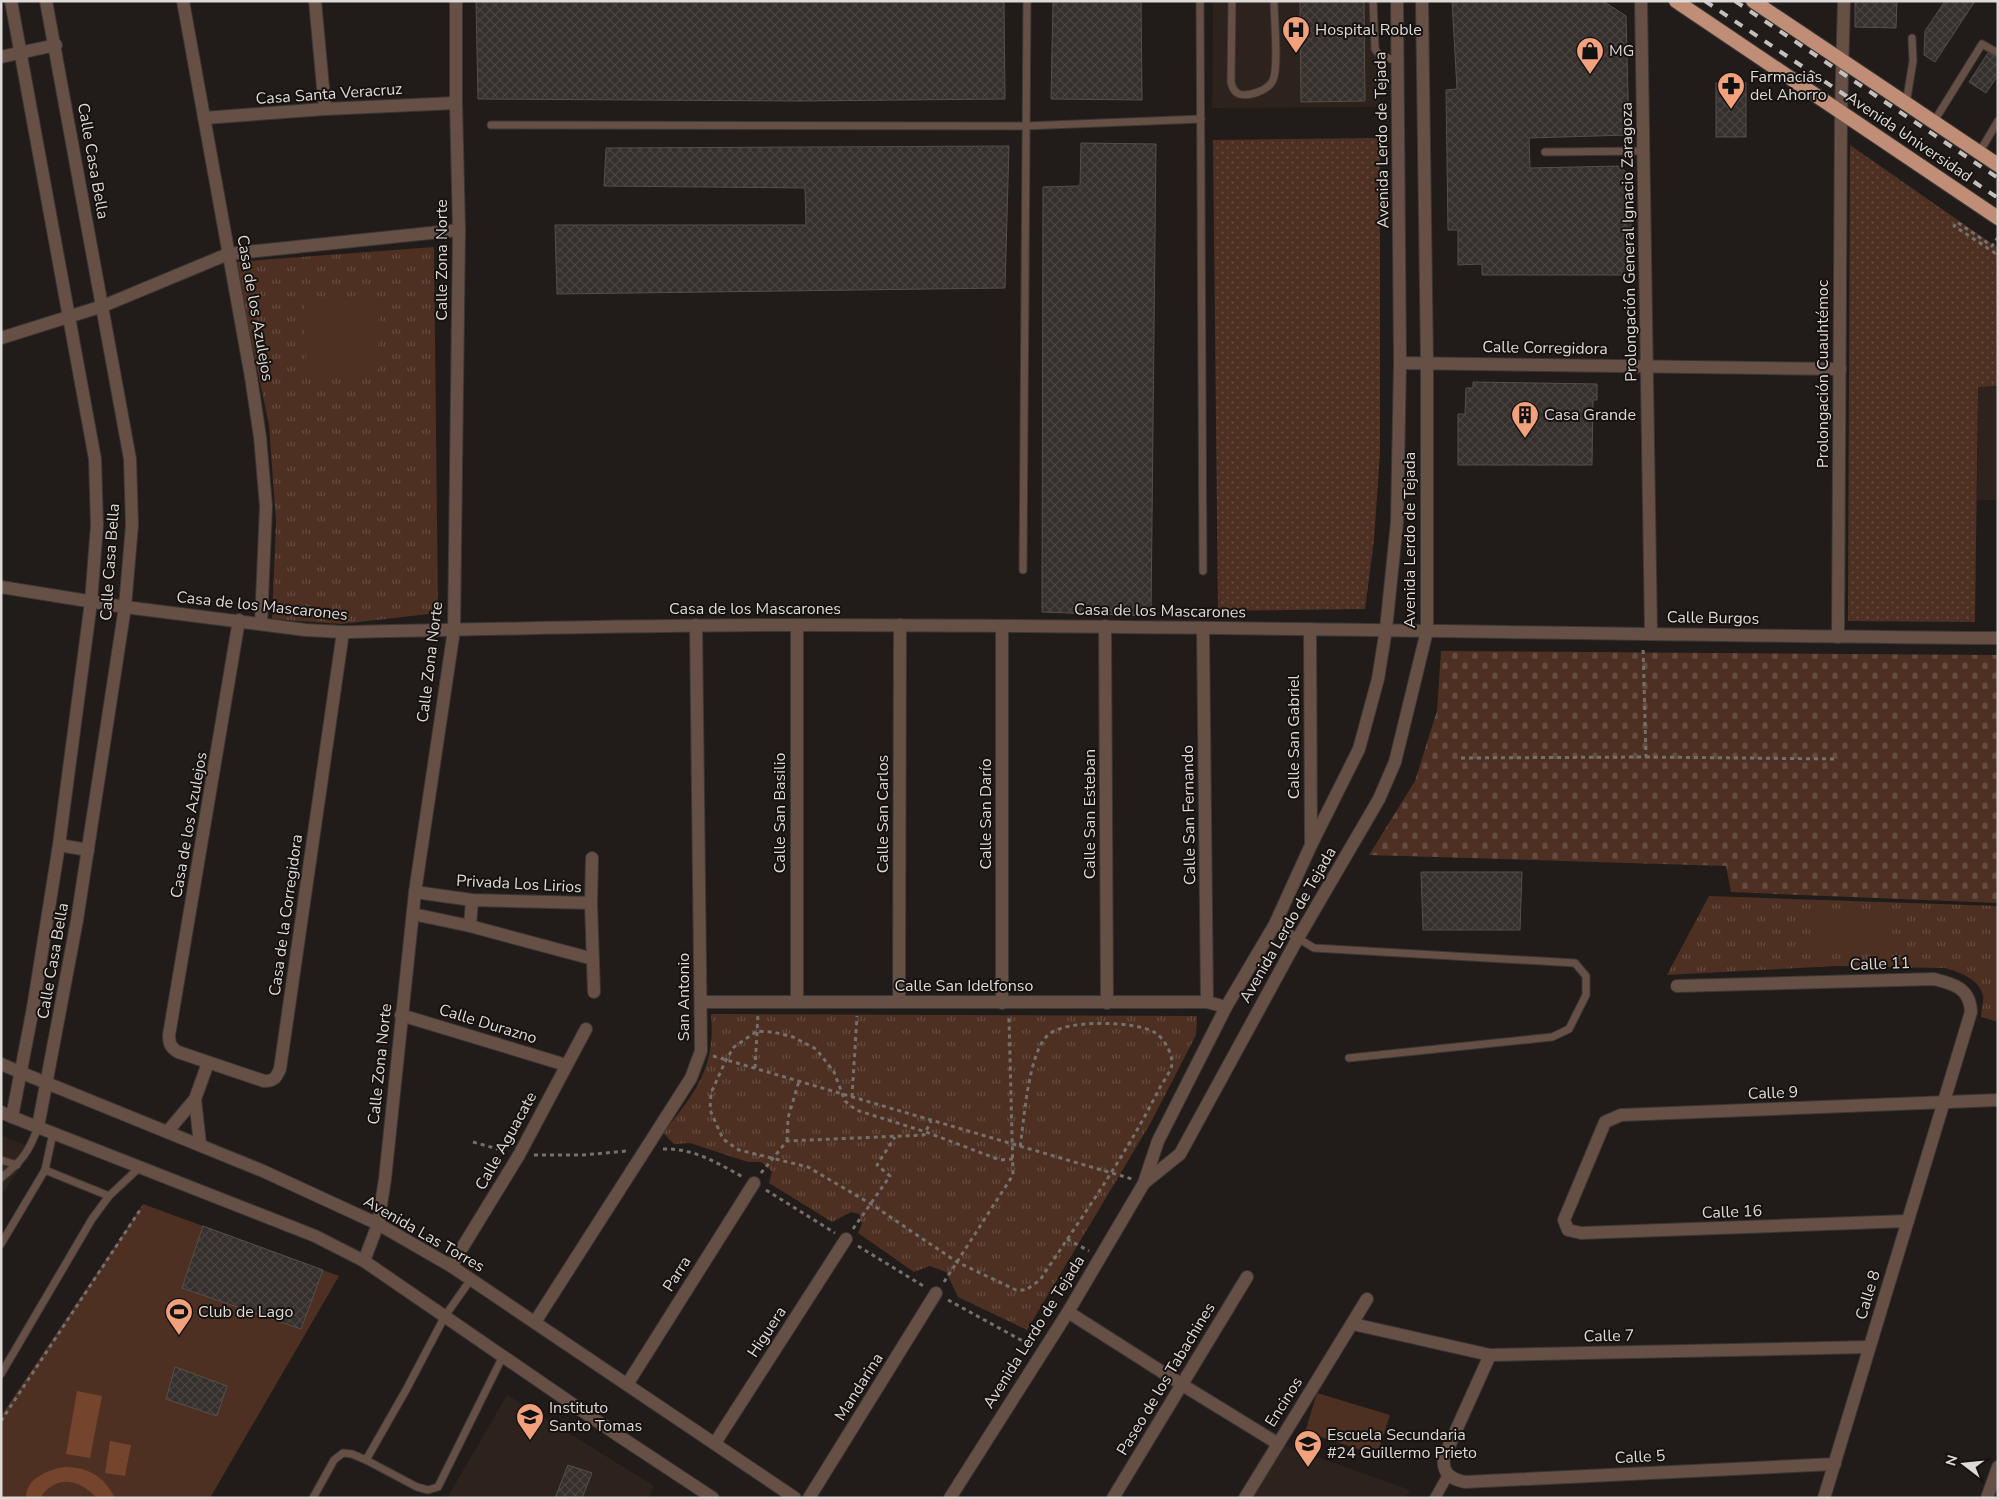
<svg xmlns="http://www.w3.org/2000/svg" width="1999" height="1499" viewBox="0 0 1999 1499" font-family="'Nunito Sans',sans-serif">
  <defs>
    <pattern id="grass-dots" width="8" height="8" patternUnits="userSpaceOnUse" patternTransform="scale(1.25)"><rect width="8" height="8" fill="#4d3022"/><path d="M2 2h.1M6 6h.1" fill="none" stroke="#664d41" stroke-width="1.8" stroke-linecap="round"/></pattern>
    <pattern id="cemetery-stones" width="16" height="16" patternUnits="userSpaceOnUse" patternTransform="scale(1.25)"><rect width="16" height="16" fill="#4d3022"/><path d="M2 7V4a2 2 0 0 1 4 0v3zM10 15v-3a2 2 0 0 1 4 0v3z" fill="#664d41"/></pattern>
    <pattern id="park-tufts" width="24" height="20" patternUnits="userSpaceOnUse" patternTransform="scale(1.25)"><rect width="24" height="20" fill="#4d3022"/><path d="M3 7l-1-3M5 7V3M7 7l1-3M15 17l-1-3M17 17v-4M19 17l1-3" fill="none" stroke="#664d41"/></pattern>
    <pattern id="building-cross-hatch" width="8" height="8" patternUnits="userSpaceOnUse" patternTransform="scale(1.25)"><rect width="8" height="8" fill="#36302d"/><path d="M0 0l8 8M0 8l8-8" fill="none" stroke="#494441"/></pattern>
  </defs>
  <rect width="100%" height="100%" fill="#211c19"/>
  <g fill="#2e221d">
    <path d="M1213 1H1377L1380 107 1212 108Z"/>
    <path d="M1978 386 1998 387V500H1977Z"/>
    <path d="M1 1135 33 1148 1 1196Z"/>
    <path d="M507 1395 654 1486 649 1498H447Z"/>
    <path d="M1283 1445 1410 1490 1406 1498H1252Z"/>
  </g>
  <g fill="url(#grass-dots)">
    <path d="M1380 138V453L1374 540 1365 609 1218 611 1213 140Z"/>
    <path d="M1850 145 1998 248V386L1978 387 1975 622 1848 621Z"/>
  </g>
  <path fill="url(#cemetery-stones)" d="M1441 651 1998 655V903L1731 892 1726 866 1369 855 1415 781 1437 711Z"/>
  <g fill="url(#park-tufts)">
    <path d="M434 247 438 613 341 624 272 619 276 522 269 425 235 262Z"/>
    <path d="M1709 896 1998 906V1022L1981 1017C1981 1011 1984 1002 1983 996 1980 979 1959 972 1945 968L1837 966 1667 975Z"/>
    <path d="M711 1014 1197 1016 1196 1035 1150 1124 1027 1330 958 1297 946 1272 930 1266 914 1272 858 1233 862 1224 859 1214 851 1212 832 1222 769 1183 772 1172 767 1166 760 1162H748L690 1143 674 1144 663 1133C695 1093 716 1068 711 1014Z"/>
  </g>
  <g fill="#4d3022">
    <path d="M379 297 378 372 307 376 304 301Z"/>
    <path d="M1814 908 1890 911 1889 952 1813 949Z"/>
    <path d="M143 1204 339 1276 210 1498H1V1416Z"/>
    <path d="M1317 1393 1390 1415 1377 1455 1305 1432Z"/>
  </g>
  <g fill="#74442d">
    <path d="M77 1391 102 1396 90 1458 66 1454Z"/>
    <path d="M110 1441 131 1445 125 1476 105 1473Z"/>
    <path d="M64 1467C88 1467 104 1476 115 1498H97C80 1480 59 1474 42 1495L43 1498H26C26 1478 48 1470 64 1467Z"/>
  </g>
  <g fill="url(#building-cross-hatch)" stroke="#554f4c">
    <path d="M476 1H1004L1005 99 799 101 478 99Z"/>
    <path d="M1053 1H1141L1142 100 1051 99Z"/>
    <path d="M1300 1H1364L1365 101 1301 102Z"/>
    <path d="M1452 1H1603L1626 16 1629 135 1529 138 1530 168 1620 166 1630 177 1632 275H1482V264L1458 265V230H1448L1446 90 1457 89Z"/>
    <path d="M1855 1H1897L1896 28 1855 27Z"/>
    <path d="M1945 1H1975L1935 62 1924 55 1925 31Z"/>
    <path d="M1988 53 1998 58V75L1986 93 1969 82Z"/>
    <rect x="1716" y="83" width="30" height="54"/>
    <path d="M1081 143 1156 144 1151 616 1042 612 1043 187 1080 186Z"/>
    <path d="M1009 146 1005 288 557 294 555 225H806L805 188 604 186 606 148Z"/>
    <path d="M1473 382 1597 384V400H1593L1592 465H1458V414H1465L1466 388H1473Z"/>
    <path d="M1421 872H1522L1520 930H1423Z"/>
    <path d="M203 1226 323 1270 301 1329 182 1288Z"/>
    <path d="M175 1367 227 1386 217 1416 166 1399Z"/>
    <path d="M568 1465 592 1473 582 1498H555Z"/>
  </g>
  <g fill="none" stroke-linecap="round" stroke-linejoin="round">
    <defs>
      <g id="service">
        <path d="M1200 1 1203 571"/>
        <path d="M1232 1 1231 82C1232 87 1234 92 1239 94 1249 97 1269 90 1273 80 1279 67 1274 18 1274 1"/>
        <path d="M1373 1 1375 49 1379 55 1397 61"/>
        <path d="M1906 104 1913 61 1912 38"/>
        <path d="M1933 123 1982 44 1998 53"/>
        <path d="M491 125 1025 126 1201 119"/>
        <path d="M1545 152 1644 151"/>
        <path d="M1979 153 1998 121"/>
        <path d="M1023 570 1027 1"/>
        <path d="M1275 924 1314 948 1575 963 1586 976V995L1569 1029 1552 1037 1349 1058"/>
        <path d="M1 1160 17 1165"/>
        <path d="M1 1178C22 1161 29 1152 38 1127"/>
        <path d="M109 1196 140 1167"/>
        <path d="M1 1244 45 1170 53 1133"/>
        <path d="M1 1374 92 1219 109 1196 45 1170"/>
        <path d="M366 1460 417 1487 428 1490 438 1487 503 1356"/>
        <path d="M313 1498 334 1460 343 1453 352 1454 366 1460 406 1390 445 1316 471 1279"/>
      </g>
      <path id="pedestrian" d="M1435 1498 1448 1475"/>
      <g id="minor">
        <path d="M183 1 251 377 260 437 266 506 261 623"/>
        <path d="M315 1 325 109"/>
        <path d="M1641 1 1651 633"/>
        <path d="M1 57 56 45"/>
        <path d="M204 118 325 109 456 103"/>
        <path d="M1 338 103 306 228 254 459 230"/>
        <path d="M1400 363 1840 369"/>
        <path d="M1 587 125 607 306 630 343 632C495 629 648 625 800 625 1199 625 1599 635 1998 638"/>
        <path d="M239 620 169 1035C169 1043 170 1047 178 1052L264 1081C274 1081 276 1078 280 1069L343 632"/>
        <path d="M1105 626 1107 1003"/>
        <path d="M1203 628 1207 1002"/>
        <path d="M1310 629 1311 845"/>
        <path d="M1838 637 1841 111"/>
        <path d="M592 858 591 903 594 992"/>
        <path d="M415 892 472 900 591 903"/>
        <path d="M413 914 470 926 593 959"/>
        <path d="M470 926 472 900"/>
        <path d="M1677 986 1934 979C1954 984 1970 988 1971 1012L1824 1498"/>
        <path d="M701 1002H1207L1226 1007"/>
        <path d="M797 1002V625"/>
        <path d="M899 1002 900 625"/>
        <path d="M1002 1003V626"/>
        <path d="M401 1015 566 1065"/>
        <path d="M1 1064 22 1073"/>
        <path d="M195 1099 200 1144"/>
        <path d="M1 1112 12 1117"/>
        <path d="M168 1131 195 1099 208 1063"/>
        <path d="M1908 1221 1581 1233 1568 1230 1564 1220 1605 1122 1621 1115 1998 1100"/>
        <path d="M364 1261 378 1224 385 1179 415 892 454 630 459 230 456 103V1"/>
        <path d="M451 1266 519 1155 586 1029"/>
        <path d="M1068 1312 1181 1384 1277 1443"/>
        <path d="M535 1322 691 1078 701 1051 696 625"/>
        <path d="M1353 1324 1490 1355 1869 1347"/>
        <path d="M1490 1355 1444 1457C1442 1473 1450 1479 1465 1482L1835 1464"/>
        <path d="M628 1383 754 1183"/>
        <path d="M715 1443 846 1239"/>
        <path d="M809 1498 936 1293"/>
        <path d="M1113 1498 1247 1277"/>
        <path d="M1245 1498 1367 1299"/>
        <path d="M1987 1498 1998 1467"/>
      </g>
      <g id="tertiary">
        <path d="M11 1 95 459 97 525 91 602 59 845 33 1008 12 1117 315 1236 364 1261 619 1436 713 1498"/>
        <path d="M1841 111 1844 1"/>
        <path d="M59 845 88 850"/>
        <path d="M22 1073 263 1171 378 1224 451 1266 795 1498"/>
        <path d="M38 1127 77 920 125 607 132 525 130 459 46 1"/>
        <path d="M1144 1183 1180 1154 1298 938 1379 799 1395 762 1427 631V363L1422 1"/>
        <path d="M950 1498 1068 1312 1144 1183 1158 1141 1226 1007 1275 924 1311 845 1359 749 1378 679 1386 629 1397 522 1400 363 1397 1"/>
      </g>
      <g id="trunk">
        <path d="M1676 1 1998 218"/>
        <path d="M1753 1 1998 165"/>
      </g>
    </defs>
    <use href="#service" stroke="#3b3734" stroke-width="9"/>
    <use href="#pedestrian" stroke="#3b3734" stroke-width="12"/>
    <use href="#minor" stroke="#3b3734" stroke-width="14"/>
    <use href="#tertiary" stroke="#3b3734" stroke-width="14"/>
    <use href="#trunk" stroke="#3b3734" stroke-width="16"/>
    <g stroke="#74706d" stroke-width="3" stroke-dasharray="4 4" stroke-linecap="butt">
      <path d="M1998 237 1992 246 1957 222 1954 226 1995 253 1998 248"/>
      <path d="M1646 757 1838 759"/>
      <path d="M1461 758 1646 757 1643 646"/>
      <path d="M713 1056 1132 1179"/>
      <path d="M755 1068 758 1014"/>
      <path d="M852 1097 857 1016"/>
      <path d="M787 1141 788 1118 799 1081"/>
      <path d="M473 1142 505 1151"/>
      <path d="M663 1149C694 1148 717 1163 743 1177"/>
      <path d="M534 1155H583L627 1151"/>
      <path d="M1013 1159 1000 1160 926 1132 856 1110 845 1101 834 1072 816 1049 793 1037 773 1032 757 1031 734 1047 726 1060 711 1093 710 1110 723 1139 739 1150 808 1167 871 1204 957 1262 1016 1290H1026L1040 1280C1081 1218 1125 1157 1158 1091 1162 1083 1171 1072 1172 1064 1172 1052 1164 1038 1154 1032 1135 1021 1065 1019 1048 1035 1028 1053 1024 1121 1020 1148"/>
      <path d="M761 1173 787 1141 924 1135 931 1121"/>
      <path d="M766 1190 835 1233"/>
      <path d="M853 1229 890 1176 877 1165 895 1137"/>
      <path d="M1067 1239 1089 1251"/>
      <path d="M858 1246 925 1287"/>
      <path d="M944 1282 1013 1175 1009 1017"/>
      <path d="M948 1300 1030 1345"/>
      <path d="M1 1421 142 1207"/>
    </g>
    <use href="#service" stroke="#665046" stroke-width="7"/>
    <use href="#pedestrian" stroke="#665046" stroke-width="10"/>
    <use href="#minor" stroke="#665046" stroke-width="12"/>
    <use href="#tertiary" stroke="#665046" stroke-width="12"/>
    <use href="#trunk" stroke="#c08e76" stroke-width="14"/>
    <g stroke="#c4c0be" stroke-width="4" stroke-dasharray="9 9" stroke-linecap="butt">
      <path d="M1705 1 1998 198"/>
      <path d="M1735 1 1998 178"/>
    </g>
  </g>
  <defs>
    <symbol id="hospital-pin" viewBox="-11 -11 22 30"><path d="M0 17L-7.5 6A9.5 9.5 0 1 1 7.5 6Z" fill="#f1a17c" stroke="#171210"/><path d="M-5-5h3v3.5h4V-5h3V5h-3V1.5h-4V5h-3Z" fill="#111"/></symbol>
    <symbol id="shop-pin" viewBox="-11 -11 22 30"><path d="M0 17L-7.5 6A9.5 9.5 0 1 1 7.5 6Z" fill="#f1a17c" stroke="#171210"/><path d="M-5-2.5h2.3a2.7 3.5 0 0 1 5.4 0H5L5.5 6h-11ZM-1.5-2.5h3a1.5 2.3 0 0 0-3 0Z" fill="#111"/></symbol>
    <symbol id="pharmacy-pin" viewBox="-11 -11 22 30"><path d="M0 17L-7.5 6A9.5 9.5 0 1 1 7.5 6Z" fill="#f1a17c" stroke="#171210"/><path d="M-2-6h4v4h4v4h-4v4h-4v-4h-4v-4h4Z" fill="#111"/></symbol>
    <symbol id="building-pin" viewBox="-11 -11 22 30"><path d="M0 17L-7.5 6A9.5 9.5 0 1 1 7.5 6Z" fill="#f1a17c" stroke="#171210"/><path d="M-4-6H4V6H1V3H-1V6H-4ZM-2.5-4.3h1.7v1.8h-1.7ZM.8-4.3h1.7v1.8H.8ZM-2.5-1h1.7V.8h-1.7ZM.8-1h1.7V.8H.8Z" fill="#111"/></symbol>
    <symbol id="stadium-pin" viewBox="-11 -11 22 30"><path d="M0 17L-7.5 6A9.5 9.5 0 1 1 7.5 6Z" fill="#f1a17c" stroke="#171210"/><path d="M0-5a6.5 5 0 1 0 0 10a6.5 5 0 1 0 0-10ZM-3.5-1.8h7v3.6h-7Z" fill="#111"/></symbol>
    <symbol id="school-pin" viewBox="-11 -11 22 30"><path d="M0 17L-7.5 6A9.5 9.5 0 1 1 7.5 6Z" fill="#f1a17c" stroke="#171210"/><path d="M0-5L7-2L0 1L-7-2ZM-4 1L0 2.5L4 1V4Q0 6-4 4Z" fill="#111"/></symbol>
  </defs>
  <g fill-rule="evenodd">
    <use href="#hospital-pin" x="1280" y="14" width="32" height="43"/>
    <use href="#shop-pin" x="1574" y="35" width="32" height="43"/>
    <use href="#pharmacy-pin" x="1715" y="70" width="32" height="43"/>
    <use href="#building-pin" x="1509" y="399" width="32" height="43"/>
    <use href="#stadium-pin" x="163" y="1296" width="32" height="43"/>
    <use href="#school-pin" x="514" y="1401" width="32" height="43"/>
    <use href="#school-pin" x="1292" y="1428" width="32" height="43"/>
  </g>
  <g text-anchor="middle" dominant-baseline="central" stroke-width="4" stroke-linejoin="round" paint-order="stroke">
    <g font-size="16" fill="#dddad8" stroke="#171210" text-anchor="start">
      <text x="1315" y="30">Hospital Roble</text>
      <text x="1609" y="51">MG</text>
      <text x="1750" y="77">Farmacias<tspan x="1750" dy="18">del Ahorro</tspan></text>
      <text x="1544" y="415">Casa Grande</text>
      <text x="198" y="1312">Club de Lago</text>
      <text x="549" y="1408">Instituto<tspan x="549" dy="18">Santo Tomas</tspan></text>
      <text x="1327" y="1435">Escuela Secundaria<tspan x="1327" dy="18">#24 Guillermo Prieto</tspan></text>
    </g>
    <g font-size="16" fill="#dddad8" stroke="#171210">
      <text transform="translate(329 94) rotate(-4)">Casa Santa Veracruz</text>
      <text transform="translate(1909 137) rotate(34)">Avenida Universidad</text>
      <text transform="translate(1382 140) rotate(-91)">Avenida Lerdo de Tejada</text>
      <text transform="translate(93 161) rotate(80)">Calle Casa Bella</text>
      <text transform="translate(1629 242) rotate(-91)">Prolongación General Ignacio Zaragoza</text>
      <text transform="translate(442 260) rotate(-90)">Calle Zona Norte</text>
      <text transform="translate(255 308) rotate(80)">Casa de los Azulejos</text>
      <text transform="translate(1545 348) rotate(1)">Calle Corregidora</text>
      <text transform="translate(1823 374) rotate(-90)">Prolongación Cuauhtémoc</text>
      <text transform="translate(1410 540) rotate(-90)">Avenida Lerdo de Tejada</text>
      <text transform="translate(110 562) rotate(-86)">Calle Casa Bella</text>
      <text transform="translate(262 606) rotate(6)">Casa de los Mascarones</text>
      <text x="755" y="609">Casa de los Mascarones</text>
      <text transform="translate(1160 611) rotate(1)">Casa de los Mascarones</text>
      <text transform="translate(1713 618) rotate(1)">Calle Burgos</text>
      <text transform="translate(430 662) rotate(-83)">Calle Zona Norte</text>
      <text transform="translate(1294 737) rotate(-90)">Calle San Gabriel</text>
      <text transform="translate(780 813) rotate(-90)">Calle San Basilio</text>
      <text transform="translate(883 814) rotate(-90)">Calle San Carlos</text>
      <text transform="translate(986 814) rotate(-90)">Calle San Darío</text>
      <text transform="translate(1090 814) rotate(-90)">Calle San Esteban</text>
      <text transform="translate(1189 815) rotate(-91)">Calle San Fernando</text>
      <text transform="translate(189 825) rotate(-80)">Casa de los Azulejos</text>
      <text transform="translate(519 884) rotate(3)">Privada Los Lirios</text>
      <text transform="translate(286 915) rotate(-82)">Casa de la Corregidora</text>
      <text transform="translate(1288 925) rotate(-60)">Avenida Lerdo de Tejada</text>
      <text transform="translate(53 961) rotate(-80)">Calle Casa Bella</text>
      <text transform="translate(1880 964) rotate(-2)">Calle 11</text>
      <text x="964" y="986">Calle San Idelfonso</text>
      <text transform="translate(684 997) rotate(-90)">San Antonio</text>
      <text transform="translate(488 1024) rotate(17)">Calle Durazno</text>
      <text transform="translate(380 1064) rotate(-84)">Calle Zona Norte</text>
      <text transform="translate(1773 1093) rotate(-2)">Calle 9</text>
      <text transform="translate(506 1141) rotate(-61)">Calle Aguacate</text>
      <text transform="translate(1732 1212) rotate(-2)">Calle 16</text>
      <text transform="translate(424 1234) rotate(30)">Avenida Las Torres</text>
      <text transform="translate(677 1274) rotate(-58)">Parra</text>
      <text transform="translate(1868 1295) rotate(-73)">Calle 8</text>
      <text transform="translate(767 1332) rotate(-57)">Higuera</text>
      <text transform="translate(1034 1332) rotate(-58)">Avenida Lerdo de Tejada</text>
      <text transform="translate(1609 1336) rotate(-1)">Calle 7</text>
      <text transform="translate(1166 1379) rotate(-59)">Paseo de los Tabachines</text>
      <text transform="translate(859 1387) rotate(-58)">Mandarina</text>
      <text transform="translate(1284 1402) rotate(-58)">Encinos</text>
      <text transform="translate(1640 1457) rotate(-3)">Calle 5</text>
    </g>
  </g>
  <rect width="1999" height="1499" fill="none" stroke="#dddad8" stroke-width="5"/>
  <g transform="translate(1964 1464) rotate(286)" stroke="#171210" stroke-width="4" paint-order="stroke">
  <path d="M0-4L9 19L0 12L-9 19Z" fill="#dddad8"/>
  <text y="-8" font-size="14" font-weight="bold" text-anchor="middle" fill="#dddad8">N</text>
  </g>
</svg>
